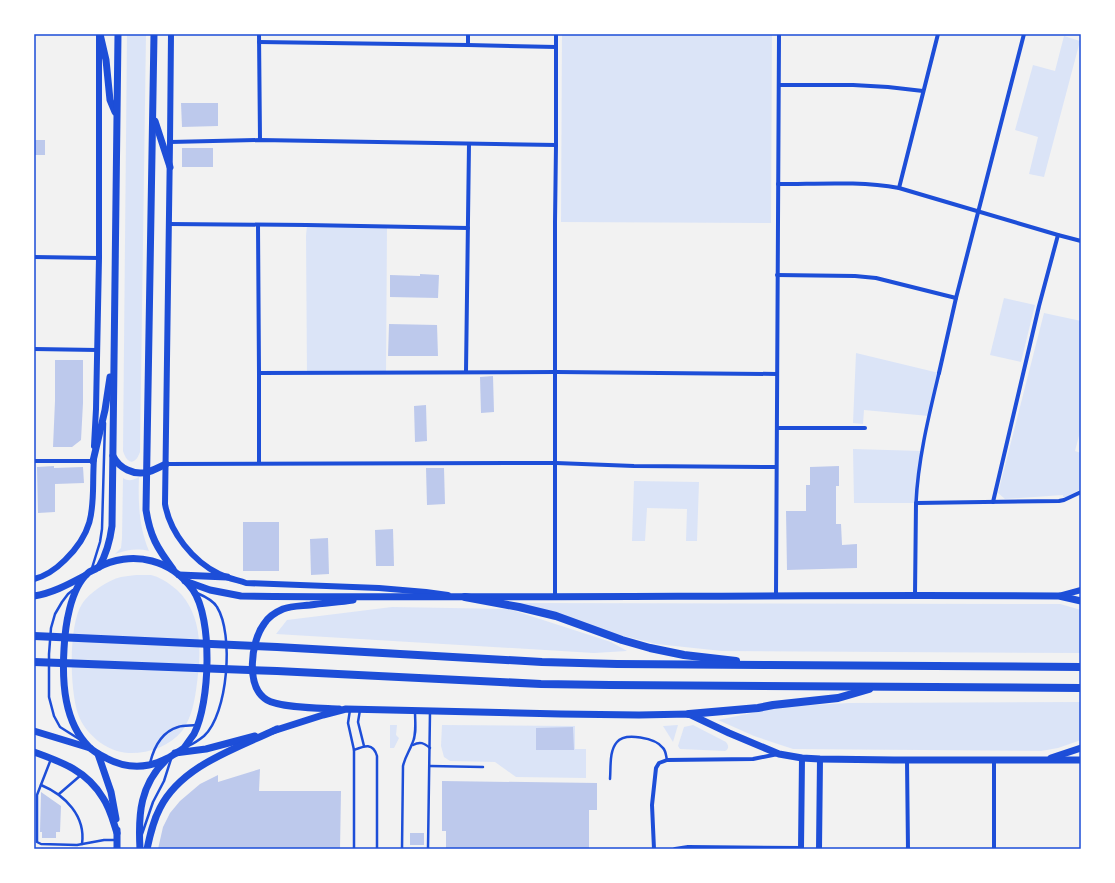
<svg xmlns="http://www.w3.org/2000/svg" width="1115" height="883" viewBox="0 0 1115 883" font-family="Manrope,sans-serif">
  <rect width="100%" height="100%" fill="#f2f2f2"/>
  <g fill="#dbe4f7">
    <path d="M127 34H146L140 452C135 466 127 464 123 451Z"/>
    <path d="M562 34H772L771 223 561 222Z"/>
    <path d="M1064 36 1080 41 1044 177 1029 174 1038 137 1015 130 1033 65 1055 71Z"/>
    <path d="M307 225 387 227 386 373H307L306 236Z"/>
    <path d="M1004 298 1035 305 1021 362 990 355Z"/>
    <path d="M1044 313 1081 321V428L1075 451 1081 453V489L1066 497H1063V495L1005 499 998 493Z"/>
    <path d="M856 353 939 373 929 416 864 410 863 424 853 423Z"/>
    <path d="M853 449 922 451 916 503H854Z"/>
    <path d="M139 477C138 503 139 527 149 551 136 548 127 550 115 554L121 548 122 538 123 478C129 482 133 480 139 477Z"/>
    <path d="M634 481 699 482 697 541H686L687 509 647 508 645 541H632Z"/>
    <path d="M136 575C141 575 146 575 151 575 159 577 166 581 172 586 202 608 202 649 197 683 195 699 192 718 182 731 169 747 147 754 128 753 107 752 85 734 78 714 70 690 68 626 82 604 89 593 108 580 121 577 125 576 131 576 136 575Z"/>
    <path d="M510 603 1060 604 1081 610V653L722 651 656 644 616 634Z"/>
    <path d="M392 607 509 609 611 642 627 651 594 653 276 634 287 620Z"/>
    <path d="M1081 702V740L1058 748 1041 751 793 749 754 736 718 720 781 707 848 703Z"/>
    <path d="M390 725H397L396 735 399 738 394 748H390Z"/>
    <path d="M442 725 575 726V749H586V778L516 777 495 762 450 761 444 757 441 746Z"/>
    <path d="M678 725 673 742 663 726Z"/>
    <path d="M693 725 726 742C729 746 729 749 725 751L680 749 678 746 684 727Z"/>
  </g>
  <g fill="#bdc9ec">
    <path d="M181 103H218V126L182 127Z"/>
    <rect x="34" y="140" width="11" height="15"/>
    <rect x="182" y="148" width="31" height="19"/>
    <path d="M420 274 439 275 438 298 390 297V275L420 276Z"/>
    <path d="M389 324 437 325 438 356H388Z"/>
    <path d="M55 360H83V403L81 440 72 447H53L55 401Z"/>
    <path d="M493 376 494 412 481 413 480 377Z"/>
    <path d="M426 405 427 441 415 442 414 406Z"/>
    <path d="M54 466V468L83 467 84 483 55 484V512L38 513 37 467Z"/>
    <path d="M839 466V486H836V524H841L842 545 857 544V568L787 570 786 511H806V485H810V467Z"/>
    <path d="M426 468H444L445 504 427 505Z"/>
    <rect x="243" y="522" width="36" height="49"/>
    <path d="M393 529 394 566H376L375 530Z"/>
    <path d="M328 538 329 574 311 575 310 539Z"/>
    <path d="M573 727 574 750H536V728Z"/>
    <path d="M260 769 259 791H341L340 849H158L163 827 170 813 180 801 200 784 218 775V782Z"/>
    <path d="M442 781 597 783V810H589V849H446V831H442Z"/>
    <path d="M41 792 61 806 60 832H56V838H42V832H40Z"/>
    <rect x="410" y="833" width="14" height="12"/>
  </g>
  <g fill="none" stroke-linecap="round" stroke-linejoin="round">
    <g stroke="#1d4ed8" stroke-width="2.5">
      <path d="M92 568 100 542 102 529 105 423"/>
      <path d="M73 590 68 594 62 602 55 614 51 628 49 654V697L54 716 60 727 79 739"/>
      <path d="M350 710 348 723 354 750V849"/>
      <path d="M360 710 358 722 364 746"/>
      <path d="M413 745C420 741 424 743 430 748"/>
      <path d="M188 746C193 744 199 740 204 736 228 714 234 634 217 607 213 600 204 596 197 593"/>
      <path d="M354 750C364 746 373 742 377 756V849"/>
      <path d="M51 759 37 795V842L41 844 77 845 104 840H117"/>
      <path d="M150 763C154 747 161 732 178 727 184 725 191 726 197 725"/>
      <path d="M430 766 483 767"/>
      <path d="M610 779C611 767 609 751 617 742 625 732 656 738 663 748 666 751 666 756 667 760"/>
      <path d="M41 785C65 795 86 816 82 844"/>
      <path d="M59 794 81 775"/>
      <path d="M142 834 153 802 164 781 171 759"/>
      <path d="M402 849 403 766C405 757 409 752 412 744 417 735 415 722 415 711"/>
      <path d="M428 849 430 712"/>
    </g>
    <path stroke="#1d4ed8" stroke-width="3.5" d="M916 503C918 459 929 415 939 373"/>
    <g stroke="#1d4ed8" stroke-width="4">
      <path d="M259 34 260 140"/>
      <path d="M259 42 468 45 556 47"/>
      <path d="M468 45V34"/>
      <path d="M780 85H853L888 87 923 91"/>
      <path d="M170 142 260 140 556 145"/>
      <path d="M778 184C819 184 859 181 899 188L1058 235 1081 241"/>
      <path d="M899 188 938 34"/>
      <path d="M169 224 307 225 468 228"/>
      <path d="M258 225 259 373V463"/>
      <path d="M34 257 99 258"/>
      <path d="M777 275 855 276 876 278 956 298"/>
      <path d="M34 349 97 350"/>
      <path d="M466 372 469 144"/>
      <path d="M259 373 556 372 777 374"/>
      <path d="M939 373 956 298 1024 34"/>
      <path d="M777 428H865"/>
      <path d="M34 461H93"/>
      <path d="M166 464 556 463 634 466 776 467"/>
      <path d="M993 502 1039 306 1058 235"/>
      <path d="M776 595C776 408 777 221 779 34"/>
      <path d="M915 595 916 503 1059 501 1064 500 1081 492"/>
      <path d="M555 596V222L556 145V34"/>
      <path d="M907 760 908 849"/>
      <path d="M654 849 652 805 656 768 659 763 667 760 753 759 778 754"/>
      <path d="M675 849 688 847 801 848"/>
      <path d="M994 849V761"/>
    </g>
    <g stroke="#1d4ed8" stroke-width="6">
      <path d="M171 34 170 142 165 504C170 533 193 561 219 574 227 578 237 580 246 583L379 588 426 592 448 595"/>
      <path d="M94 446 96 409 99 258V36"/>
      <path d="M34 579C46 576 56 569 65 560 100 526 91 501 94 458"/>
      <path d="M1059 596 1081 590"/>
      <path d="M801 849 802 758"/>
      <path d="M819 849 820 759"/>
    </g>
    <g stroke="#1d4ed8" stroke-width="7">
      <path d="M185 581 210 590 241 596C514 599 786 594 1059 596L1081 601"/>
      <path d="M34 596C53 593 69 584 86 575"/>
      <path d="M339 709C322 708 280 708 267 700 245 687 251 641 264 624 268 617 276 612 283 609 291 606 301 606 310 605 324 603 339 602 353 600"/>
      <path d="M34 731 90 748"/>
      <path d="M273 731 323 715 346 709 561 714 639 715 689 714 729 733 779 754 802 758 820 759 894 760H1081"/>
      <path d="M175 753 206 749 255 736"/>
      <path d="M1051 758 1081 748"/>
    </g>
    <g stroke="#1d4ed8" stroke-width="7">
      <path d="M100 34 106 60 110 100 115 112"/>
      <path d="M154 34 146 510C150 536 157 548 173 569"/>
      <path d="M155 121 170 167"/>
      <path d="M113 456C119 468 134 476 148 472 154 470 160 467 166 464"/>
      <path d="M93 461 105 410 110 377"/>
      <path d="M99 567C107 553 110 541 112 526L118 34"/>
      <path d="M179 575 227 577"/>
      <path d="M34 752C62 762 87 771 103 798 110 808 113 821 117 833"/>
      <path d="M98 754 111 792 116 819"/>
      <path d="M117 830V849"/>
      <path d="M140 849C138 814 140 784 167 759 172 755 179 752 184 748 187 744 191 738 194 734 210 703 213 619 193 590 183 576 168 565 152 561 133 556 113 559 97 568 94 570 90 571 88 573 70 589 65 627 64 649 62 682 64 722 89 747 94 752 100 755 106 758 119 765 134 768 149 765 155 764 162 761 168 758"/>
      <path d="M147 849C150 835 153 821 160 808 182 765 236 749 277 729"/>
    </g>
    <g stroke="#1d4ed8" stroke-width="8">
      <path d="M465 597 519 607 556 616 622 640 650 648 684 655 736 661"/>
      <path d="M34 636 277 647 542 662 617 664 769 665 1081 667"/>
      <path d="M34 662 277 671 541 684 610 685 1081 688"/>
      <path d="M689 714 758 708 773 705 838 698 869 689"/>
    </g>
  </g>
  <rect width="1115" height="883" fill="none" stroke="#ffffff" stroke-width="70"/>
  <rect x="35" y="35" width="1045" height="813" fill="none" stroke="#1d4ed8" stroke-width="1.5"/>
</svg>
